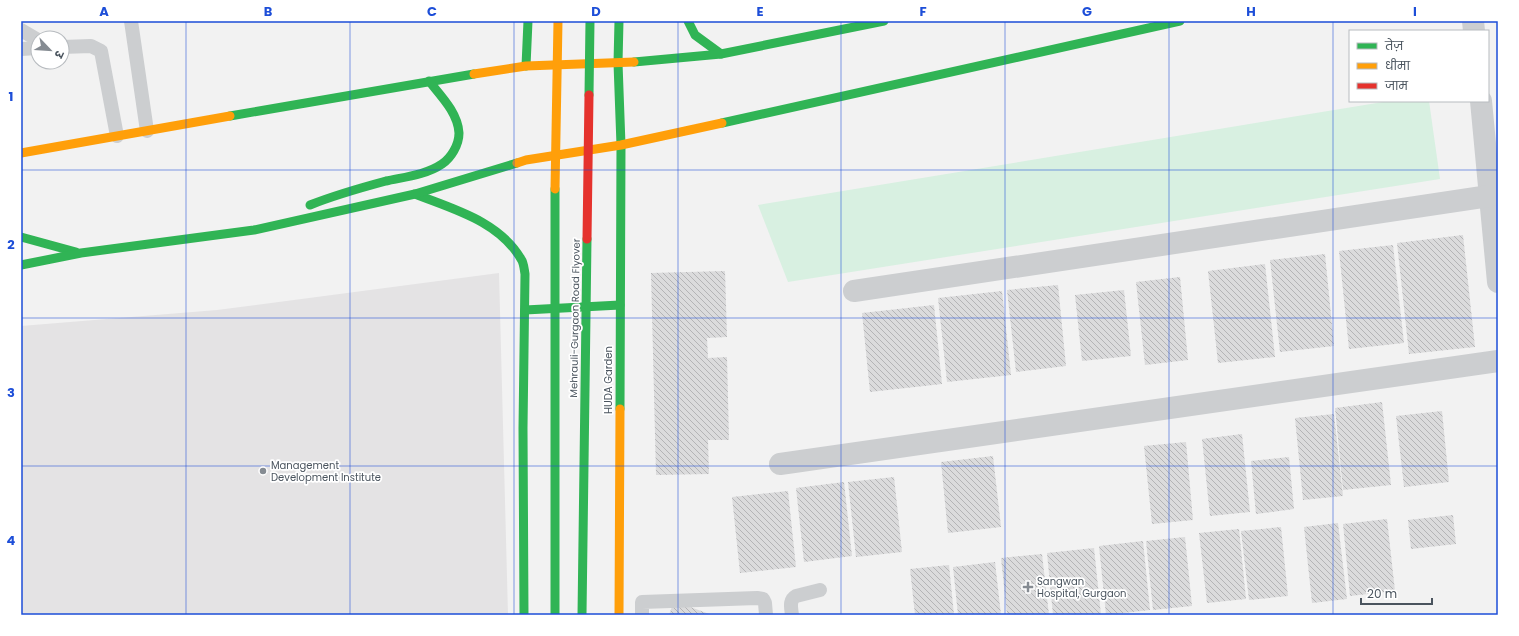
<svg xmlns="http://www.w3.org/2000/svg" width="1519" height="636" viewBox="0 0 1519 636" font-family="Poppins,'Noto Sans Devanagari',sans-serif">
  <defs>
    <pattern id="building-back-hatch" width="6" height="6" patternUnits="userSpaceOnUse"><rect width="6" height="6" fill="#dbdbdc"/><path d="M-1 5l2 2M0 0l6 6M5-1l2 2" fill="none" stroke="#b4b4b6"/></pattern>
  </defs>
  <rect width="100%" height="100%" fill="#f2f2f2"/>
  <path fill="#e4e3e4" d="M499 273 508 615H21V326L217 310Z"/>
  <path fill="#d8f0e1" d="M1389 101H1429L1440 179 788 282 758 205Z"/>
  <g fill="url(#building-back-hatch)">
    <path d="M1463 235 1475 347 1409 354 1397 243Z"/>
    <path d="M1393 245 1404 343 1349 349 1339 251Z"/>
    <path d="M1325 254 1334 346 1280 352 1270 260Z"/>
    <path d="M1265 264 1275 357 1218 363 1208 271Z"/>
    <path d="M725 271 727 337 707 338 708 358 727 357 729 440H708L709 474 656 475 651 273Z"/>
    <path d="M1180 277 1188 360 1145 365 1136 282Z"/>
    <path d="M1058 285 1066 366 1016 372 1007 290Z"/>
    <path d="M1124 290 1131 356 1082 361 1075 295Z"/>
    <path d="M1002 291 1011 375 947 382 938 298Z"/>
    <path d="M934 305 942 384 870 392 862 313Z"/>
    <path d="M1382 402 1391 485 1343 490 1335 408Z"/>
    <path d="M1442 411 1449 482 1404 487 1396 416Z"/>
    <path d="M1334 414 1343 496 1303 500 1295 418Z"/>
    <path d="M1242 434 1250 512 1210 516 1202 439Z"/>
    <path d="M1186 442 1193 520 1152 524 1144 446Z"/>
    <path d="M993 456 1001 527 948 533 941 462Z"/>
    <path d="M1289 457 1294 509 1256 514 1251 461Z"/>
    <path d="M894 477 902 552 856 557 848 482Z"/>
    <path d="M844 482 852 556 804 562 796 488Z"/>
    <path d="M788 491 796 567 740 573 732 497Z"/>
    <path d="M1453 515 1456 544 1411 549 1408 520Z"/>
    <path d="M1387 519 1395 591 1350 596 1343 524Z"/>
    <path d="M1338 523 1347 599 1312 603 1304 527Z"/>
    <path d="M1281 527 1288 596 1249 600 1241 531Z"/>
    <path d="M1239 529 1246 599 1207 603 1199 533Z"/>
    <path d="M1185 537 1192 606 1153 610 1146 541Z"/>
    <path d="M1143 541 1150 610 1106 615 1099 546Z"/>
    <path d="M1094 548 1101 615H1053L1047 553Z"/>
    <path d="M1042 554 1049 615H1007L1001 558Z"/>
    <path d="M995 562 1001 615H958L953 567Z"/>
    <path d="M949 565 954 615H915L910 569Z"/>
    <path d="M674 601 712 615H669Z"/>
  </g>
  <g fill="none" stroke-linecap="round" stroke-linejoin="round">
    <g stroke="#ccced0" stroke-width="14">
      <path d="M131 21 147 131"/>
      <path d="M21 30 38 40"/>
      <path d="M62 47 91 46 101 51 117 136"/>
      <path d="M21 49 38 48"/>
      <path d="M642 615V602L757 598 763 599 765 603 766 615"/>
      <path d="M792 615C791 607 789 600 796 596L820 590"/>
    </g>
    <g stroke="#ccced0" stroke-width="22">
      <path d="M1473 21 1474 31"/>
      <path d="M1481 101 1498 282"/>
      <path d="M854 291 1489 196"/>
      <path d="M780 464 1498 361"/>
    </g>
    <g stroke="#30b455" stroke-width="9">
      <path d="M619 21 618 63 621 145 620 409"/>
      <path d="M688 21 695 35 721 54"/>
      <path d="M634 62 721 54 884 21"/>
      <path d="M526 66 528 21"/>
      <path d="M230 116 474 74"/>
      <path d="M722 123 1180 21"/>
      <path d="M415 194C453 209 499 221 521 259 524 263 524 269 525 274L523 428 524 615"/>
      <path d="M310 205C335 195 360 188 386 181 404 177 426 175 442 164 451 158 459 145 459 133 458 113 441 96 429 81"/>
      <path d="M21 237 76 252"/>
      <path d="M21 265 81 253 254 230 415 194 517 163"/>
      <path d="M525 310 620 305"/>
    </g>
    <g stroke="#ff9f0a" stroke-width="9">
      <path d="M474 74 526 66 634 62"/>
      <path d="M21 153 230 116"/>
      <path d="M517 163 526 160 621 145 722 123"/>
      <path d="M619 615 620 409"/>
    </g>
    <g stroke="#30b455" stroke-width="9">
      <path d="M589 95 590 21"/>
      <path d="M555 189V615"/>
      <path d="M582 615 587 239"/>
    </g>
    <path stroke="#ff9f0a" stroke-width="9" d="M555 189 558 21"/>
    <path stroke="#e5322d" stroke-width="9" d="M587 239 589 95"/>
  </g>
  <path fill="none" stroke="#1d4ed8" stroke-width="1" stroke-opacity="0.55" d="M186 21V615M350 21V615M514 21V615M678 21V615M841 21V615M1005 21V615M1169 21V615M1333 21V615M21 170H1498M21 318H1498M21 466H1498"/>
  <g fill="#858b92" stroke="#fff" stroke-width="1.5">
    <circle cx="263" cy="471" r="4"/>
    <path d="M1026 581h4v4h4v4h-4v4h-4v-4h-4v-4h4z"/>
  </g>
  <g text-anchor="middle" dominant-baseline="central" stroke-width="3.5" stroke-linejoin="round" paint-order="stroke">
    <g font-size="10" fill="#4a545e" stroke="#fff">
      <text transform="translate(575 318) rotate(-89)">Mehrauli-Gurgaon Road Flyover</text>
      <text transform="translate(608 380) rotate(-90)">HUDA Garden</text>
    </g>
    <g font-size="10" fill="#4a545e" stroke="#fff" text-anchor="start">
      <text x="271" y="465">Management<tspan x="271" dy="12">Development Institute</tspan></text>
      <text x="1037" y="581">Sangwan<tspan x="1037" dy="12">Hospital, Gurgaon</tspan></text>
    </g>
  </g>
  <rect width="1519" height="636" fill="none" stroke="#ffffff" stroke-width="44"/>
  <rect x="1349" y="30" width="140" height="72" fill="#ffffff" stroke="#b7bbbf"/>
  <rect x="1357" y="43" width="20" height="6" fill="#30b455" stroke="#b7bbbf"/>
  <text x="1385" y="50" font-size="12" fill="#4a545e">तेज़</text>
  <rect x="1357" y="63" width="20" height="6" fill="#ff9f0a" stroke="#b7bbbf"/>
  <text x="1385" y="70" font-size="12" fill="#4a545e">धीमा</text>
  <rect x="1357" y="83" width="20" height="6" fill="#e5322d" stroke="#b7bbbf"/>
  <text x="1385" y="90" font-size="12" fill="#4a545e">जाम</text>
  <g transform="translate(50 50) rotate(115)"><circle r="19" fill="#ffffff" stroke="#b7bbbf"/>
  <path d="M0-3L7 15L0 10L-7 15Z" fill="#858b92"/>
  <text y="-6" font-size="11" font-weight="bold" text-anchor="middle" fill="#4a545e">उ</text>
  </g>
  <path d="M1361 598v6h71v-6" fill="none" stroke="#4a545e" stroke-width="2"/>
  <text x="1367" y="598" font-size="12" fill="#4a545e" stroke="#ffffff" stroke-width="3" paint-order="stroke">20 m</text>
  <rect x="22" y="22" width="1475" height="592" fill="none" stroke="#1d4ed8" stroke-width="1.5"/>
  <g font-size="13" text-anchor="middle" font-weight="bold" fill="#1d4ed8">
    <text x="104" y="16">A</text>
    <text x="268" y="16">B</text>
    <text x="432" y="16">C</text>
    <text x="596" y="16">D</text>
    <text x="760" y="16">E</text>
    <text x="923" y="16">F</text>
    <text x="1087" y="16">G</text>
    <text x="1251" y="16">H</text>
    <text x="1415" y="16">I</text>
    <text x="11" y="101">1</text>
    <text x="11" y="249">2</text>
    <text x="11" y="397">3</text>
    <text x="11" y="545">4</text>
  </g>
</svg>
